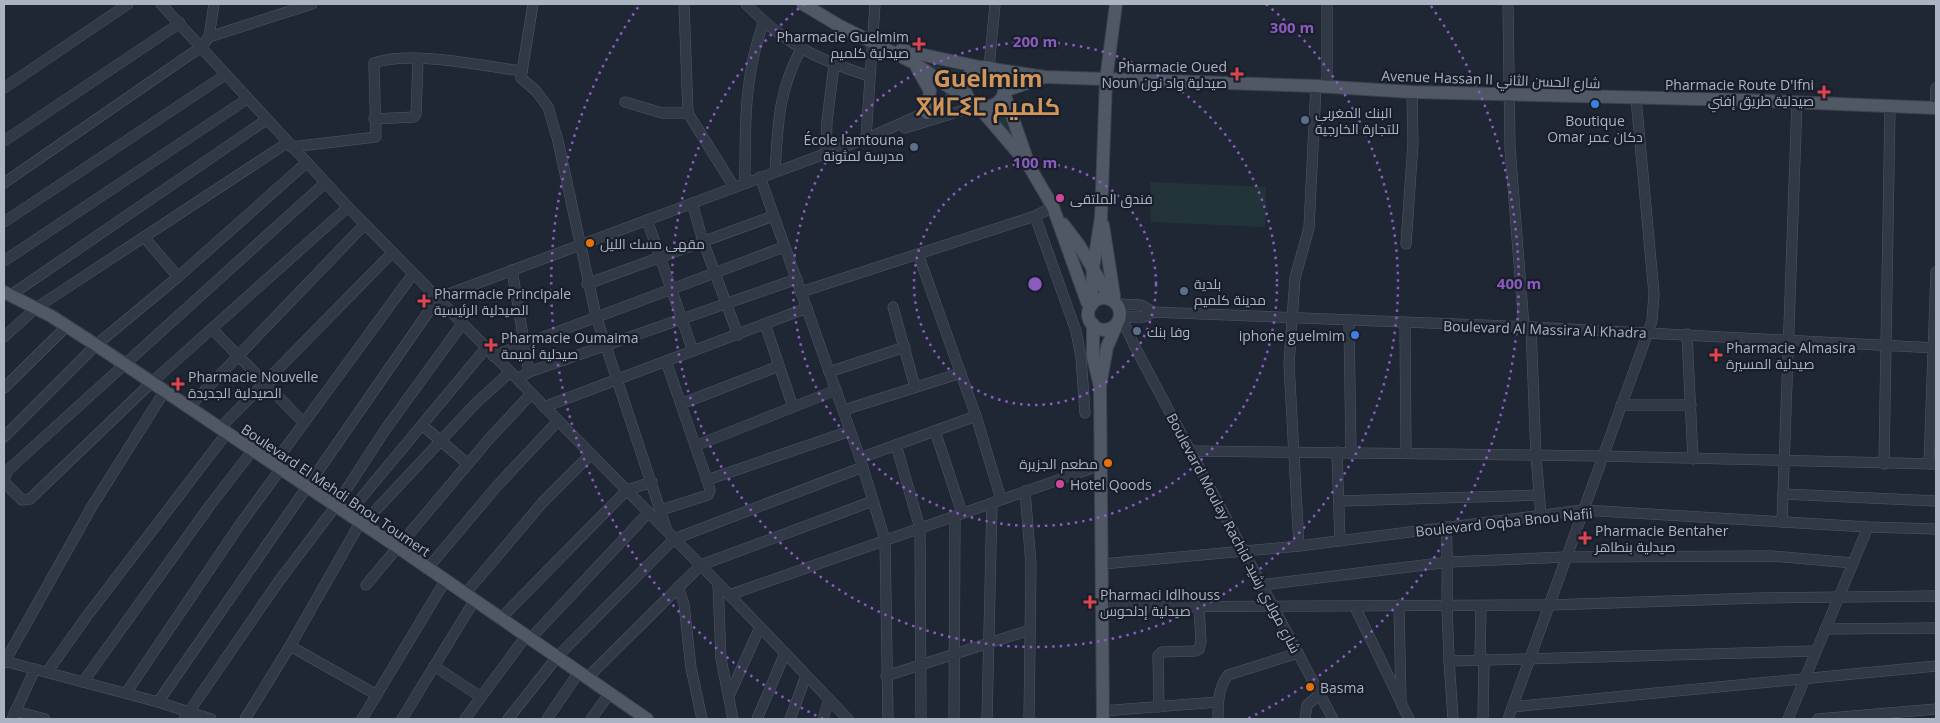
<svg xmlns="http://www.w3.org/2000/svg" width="1940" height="723" viewBox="0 0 1940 723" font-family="'Open Sans',Cairo,'Noto Sans Tifinagh',sans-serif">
  <rect width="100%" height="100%" fill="#1f2735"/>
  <g fill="#223437">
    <path d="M912 60 970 73 958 88Z"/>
    <path d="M1006 108 1018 145 993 116Z"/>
    <path d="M1150 182 1266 187 1265 227 1151 222Z"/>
  </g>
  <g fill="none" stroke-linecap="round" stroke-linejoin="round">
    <defs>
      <g id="minor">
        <path d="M161 4 348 207 718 583 848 719"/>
        <path d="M533 4 521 78 536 91 548 107 558 141 596 316 666 528"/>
        <path d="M684 4 688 113 734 187"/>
        <path d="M746 4C785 44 816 59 869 76"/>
        <path d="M1508 4 1510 148 1524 327"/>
        <path d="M209 37 214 4"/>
        <path d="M989 68 995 4"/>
        <path d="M1327 87V4"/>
        <path d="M4 88 128 4"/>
        <path d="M625 102 662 113H688"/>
        <path d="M1935 108 1936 88"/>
        <path d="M374 119 414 117 416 114 418 59"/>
        <path d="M905 128 964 110 975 104"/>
        <path d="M866 138 875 4"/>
        <path d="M4 141 180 23"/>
        <path d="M291 147 376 137 374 66V63C411 50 482 66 522 71"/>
        <path d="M826 153 827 121 834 65"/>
        <path d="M775 172C778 124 778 92 801 49"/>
        <path d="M760 177 860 458 885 540 888 719"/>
        <path d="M4 183 201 47 209 37 312 4"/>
        <path d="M745 183C745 126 744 75 764 21"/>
        <path d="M692 203 703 241 738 335"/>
        <path d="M1035 216 1076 331 1081 357 1085 413"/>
        <path d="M647 220 693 351"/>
        <path d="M4 222 225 75"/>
        <path d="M144 237 178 277"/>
        <path d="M1406 244 1413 143 1412 92"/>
        <path d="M918 254 976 416 1001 499"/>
        <path d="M4 261 247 99"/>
        <path d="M512 270 529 372"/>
        <path d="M587 284 773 216"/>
        <path d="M801 292 1035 216 1053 207"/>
        <path d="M11 295 266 120"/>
        <path d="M1117 304 1141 305 1153 312"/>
        <path d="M893 307 915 387"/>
        <path d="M1120 317H1144L1153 312 1531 327 1936 348"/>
        <path d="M1119 319 1125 325 1135 347 1333 719"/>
        <path d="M1349 322 1351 453"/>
        <path d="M765 324 793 407"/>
        <path d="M1405 324 1406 453"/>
        <path d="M1531 327 1536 456 1541 515"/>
        <path d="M213 330 304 423"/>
        <path d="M1687 334 1693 459"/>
        <path d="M4 337 36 308 287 143"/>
        <path d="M493 356 784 247"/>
        <path d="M666 361 707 480 850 431"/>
        <path d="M829 372 905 347"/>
        <path d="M517 379 529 372 797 279"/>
        <path d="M4 388 67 326"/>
        <path d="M681 404 779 366"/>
        <path d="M1621 405H1691"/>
        <path d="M544 407 807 308"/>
        <path d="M188 408 365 224"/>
        <path d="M844 410 961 373"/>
        <path d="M422 425 468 464"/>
        <path d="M219 429 392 253"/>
        <path d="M935 431 962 513"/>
        <path d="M4 437 96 345 178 277 306 163"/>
        <path d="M896 445 920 528 921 719"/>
        <path d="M695 446 836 390"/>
        <path d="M1190 451 1602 456 1936 464"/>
        <path d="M1337 452 1340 541"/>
        <path d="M860 458 976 416"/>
        <path d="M1884 464 1890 106"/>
        <path d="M1929 464 1936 272"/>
        <path d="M273 465 413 274"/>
        <path d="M4 479 8 470 325 183"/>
        <path d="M4 482 22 500 30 499 151 383 348 207"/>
        <path d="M1025 491 1031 564 1029 719"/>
        <path d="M1783 494 1936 501"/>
        <path d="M1339 501 1539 495"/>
        <path d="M661 510 708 495 710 490 707 480"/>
        <path d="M347 515 486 348"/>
        <path d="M1782 522 1797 102"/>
        <path d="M362 525 476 403 510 372"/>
        <path d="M1446 527C1448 554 1447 580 1447 608 1448 645 1450 682 1453 719"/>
        <path d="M1299 546 1289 364 1295 278 1309 228 1316 86"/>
        <path d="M1103 564 1299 546 1583 510 1868 527 1936 529"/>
        <path d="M427 569 497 486 558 421"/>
        <path d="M718 583 721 659 733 719"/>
        <path d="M366 585 489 439 531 394"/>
        <path d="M1261 585 1449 562 1566 557 1771 556 1853 563"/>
        <path d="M678 587 684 604 691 668 702 719"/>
        <path d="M465 594 543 502 591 454"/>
        <path d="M729 595 1101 465"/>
        <path d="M1399 605 1401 703 1409 719"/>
        <path d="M1101 607 1549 605 1760 598 1936 596"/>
        <path d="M1355 607 1400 700"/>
        <path d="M500 619 627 490 652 482"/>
        <path d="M1825 629 1936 628"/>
        <path d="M530 639 649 512"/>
        <path d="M290 646 377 695"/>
        <path d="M1480 659 1481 606"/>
        <path d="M4 661 158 702 211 719"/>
        <path d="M1449 661 1816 651"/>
        <path d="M4 663 91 508 164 392"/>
        <path d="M434 666 481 697"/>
        <path d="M47 672 87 616 226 434"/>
        <path d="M886 676 1030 630"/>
        <path d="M587 678 701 565 873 501"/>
        <path d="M83 682 211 504 252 451"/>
        <path d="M126 693 241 523 280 470"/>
        <path d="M729 696 760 627"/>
        <path d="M158 702 438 298 870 137 942 105 957 93 967 79"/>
        <path d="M1159 707 1158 656 1162 652 1195 651 1199 649 1201 642 1199 607"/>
        <path d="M1512 707 1936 666"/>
        <path d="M15 711 45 719"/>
        <path d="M1102 711 1218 702"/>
        <path d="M12 719 35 669"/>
        <path d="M184 719 279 581 335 507 385 430 462 324"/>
        <path d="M245 719 290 646 360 523"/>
        <path d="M362 719 445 581"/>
        <path d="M402 719 474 601"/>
        <path d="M465 719 526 636"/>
        <path d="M508 719 557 657 674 539 863 467"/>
        <path d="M547 719 579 672"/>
        <path d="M591 719 610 693"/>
        <path d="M757 719 785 653"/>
        <path d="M790 719 806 676"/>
        <path d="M823 719 829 699"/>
        <path d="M954 719 955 516"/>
        <path d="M987 719 992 503"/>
        <path d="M1218 719C1218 704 1218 688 1228 675L1298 653"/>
        <path d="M1305 719 1307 705 1320 694"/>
        <path d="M1483 719 1484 659"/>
        <path d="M1508 719 1652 321 1654 294 1636 98"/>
        <path d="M1788 719 1868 527"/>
        <path d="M1818 719 1936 709"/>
      </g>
      <g id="major">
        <path d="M803 4 838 25 914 63 971 102"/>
        <path d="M901 50 984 68"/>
        <circle cx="985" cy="87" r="20"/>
        <path d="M917 68 930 91 927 113"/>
        <path d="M992 69 1045 77 1316 86 1412 92 1741 100 1936 108"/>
        <path d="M1004 91 1042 78"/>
        <path d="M1004 93 1027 159"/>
        <path d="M978 106 1029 166 1053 207 1087 302"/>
        <path d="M1063 224 1079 245 1111 300"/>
        <path d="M1103 225 1114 296"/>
        <path d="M4 292 51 316 96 345 399 548 647 719"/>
        <circle cx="1104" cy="314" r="16"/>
        <path d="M1091 306 1093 268 1101 218 1106 80 1116 4"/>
        <path d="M1093 324V357L1100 386"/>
        <path d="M1103 719 1100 386 1107 347 1117 324"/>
      </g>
    </defs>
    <use href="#minor" stroke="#505664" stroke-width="11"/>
    <use href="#major" stroke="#3c424f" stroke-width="14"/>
    <use href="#minor" stroke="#323946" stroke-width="10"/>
    <use href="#major" stroke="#505866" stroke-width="12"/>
  </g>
  <g fill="none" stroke="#8c5bc0" stroke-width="2.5" stroke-dasharray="2.5 5">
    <circle cx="1035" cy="284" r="121"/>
    <circle cx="1035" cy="284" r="242"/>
    <path d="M1266 4A363 363 0 1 1 804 4"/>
    <path d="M823 719A484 484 0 0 1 639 6M1431 6A484 484 0 0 1 1247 719"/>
  </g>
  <g fill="#e0444e" stroke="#181e2a" stroke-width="2">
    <path d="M916.5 36.5h5v5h5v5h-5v5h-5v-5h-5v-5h5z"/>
    <path d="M1234.5 66.5h5v5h5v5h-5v5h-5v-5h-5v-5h5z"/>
    <path d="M1821.5 84.5h5v5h5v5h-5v5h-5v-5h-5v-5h5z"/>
    <path d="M421.5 293.5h5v5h5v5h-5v5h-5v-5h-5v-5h5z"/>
    <path d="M488.5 337.5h5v5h5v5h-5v5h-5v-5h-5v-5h5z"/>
    <path d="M1713.5 347.5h5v5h5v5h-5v5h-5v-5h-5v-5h5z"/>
    <path d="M175.5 376.5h5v5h5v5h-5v5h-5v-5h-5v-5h5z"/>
    <path d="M1582.5 530.5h5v5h5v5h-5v5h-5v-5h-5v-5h5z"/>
    <path d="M1087.5 594.5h5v5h5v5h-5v5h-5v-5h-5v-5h5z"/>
  </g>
  <g fill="#3f7fe0" stroke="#181e2a" stroke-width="2">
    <circle cx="1595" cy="104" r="5"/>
    <circle cx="1355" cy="335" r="5"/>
  </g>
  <g fill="#5c6f8a" stroke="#181e2a" stroke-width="2">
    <circle cx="1305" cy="120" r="5"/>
    <circle cx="914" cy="147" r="5"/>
    <circle cx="1184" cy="291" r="5"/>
    <circle cx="1137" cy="331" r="5"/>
  </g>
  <g fill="#d1479c" stroke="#181e2a" stroke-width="2">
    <circle cx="1060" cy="198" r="5"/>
    <circle cx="1060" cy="484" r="5"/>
  </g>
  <g fill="#e8710a" stroke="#181e2a" stroke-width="2">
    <circle cx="590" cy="243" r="5"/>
    <circle cx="1108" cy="463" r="5"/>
    <circle cx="1310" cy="687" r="5"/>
  </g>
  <g text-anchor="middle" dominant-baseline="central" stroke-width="4.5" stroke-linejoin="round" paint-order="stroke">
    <g font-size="14" fill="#acb3c3" stroke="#181e2a" text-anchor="start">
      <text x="909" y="36" text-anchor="end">Pharmacie Guelmim<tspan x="909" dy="16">صيدلية كلميم</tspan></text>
      <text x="1227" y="66" text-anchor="end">Pharmacie Oued<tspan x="1227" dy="16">Noun صيدلية واد نون</tspan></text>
      <text x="1814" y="84" text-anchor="end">Pharmacie Route D'Ifni<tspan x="1814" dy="16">صيدلية طريق إفني</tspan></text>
      <text x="1315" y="112">البنك المغربي<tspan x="1315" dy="16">للتجارة الخارجية</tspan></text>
      <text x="1595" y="120" text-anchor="middle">Boutique<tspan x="1595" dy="16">Omar دكان عمر</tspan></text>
      <text x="904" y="139" text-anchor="end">École lamtouna<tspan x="904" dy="16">مدرسة لمثونة</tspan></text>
      <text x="1070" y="198">فندق الملتقى</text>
      <text x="600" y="243">مقهى مسك الليل</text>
      <text x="1194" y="283">بلدية<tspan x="1194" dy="16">مدينة كلميم</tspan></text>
      <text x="434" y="293">Pharmacie Principale<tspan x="434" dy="16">الصيدلية الرئيسية</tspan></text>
      <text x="1147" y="331">وفا بنك</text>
      <text x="1345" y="335" text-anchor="end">iphone guelmim</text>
      <text x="501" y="337">Pharmacie Oumaima<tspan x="501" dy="16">صيدلية أميمة</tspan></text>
      <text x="1726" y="347">Pharmacie Almasira<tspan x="1726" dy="16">صيدلية المسيرة</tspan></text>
      <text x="188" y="376">Pharmacie Nouvelle<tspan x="188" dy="16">الصيدلية الجديدة</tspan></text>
      <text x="1098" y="463" text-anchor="end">مطعم الجزيرة</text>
      <text x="1070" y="484">Hotel Qoods</text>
      <text x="1595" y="530">Pharmacie Bentaher<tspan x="1595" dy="16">صيدلية بنطاهر</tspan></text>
      <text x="1100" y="594">Pharmaci Idlhouss<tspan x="1100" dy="16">صيدلية إدلحوس</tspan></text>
      <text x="1320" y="687">Basma</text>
    </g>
    <g font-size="14" fill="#acb3c3" stroke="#181e2a">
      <text transform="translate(1491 79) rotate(2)">Avenue Hassan II شارع الحسن الثاني</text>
      <text transform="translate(1545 329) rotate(2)">Boulevard Al Massira Al Khadra</text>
      <text transform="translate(336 490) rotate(34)">Boulevard El Mehdi Bnou Toumert</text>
      <text transform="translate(1504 522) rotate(-6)">Boulevard Oqba Bnou Nafii</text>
      <text transform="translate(1234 533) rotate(62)">Boulevard Moulay Rachid شارع مولاي رشيد</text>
    </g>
    <g font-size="24" font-weight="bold" fill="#d19559" stroke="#181e2a">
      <text x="988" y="77">Guelmim<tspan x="988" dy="28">ⴳⵍⵎⵉⵎ كلميم</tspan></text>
    </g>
  </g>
  <circle cx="1035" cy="284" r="8" fill="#8c5bc0" stroke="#181e2a" stroke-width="2.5"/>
  <g font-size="15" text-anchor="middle" font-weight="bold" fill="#8c5bc0" stroke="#181e2a" stroke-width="4.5" stroke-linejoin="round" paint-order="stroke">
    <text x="1292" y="33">300 m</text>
    <text x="1035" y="47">200 m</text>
    <text x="1035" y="168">100 m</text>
    <text x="1519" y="289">400 m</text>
  </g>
  <rect width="1940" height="723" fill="none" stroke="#acb3c3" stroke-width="10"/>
</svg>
